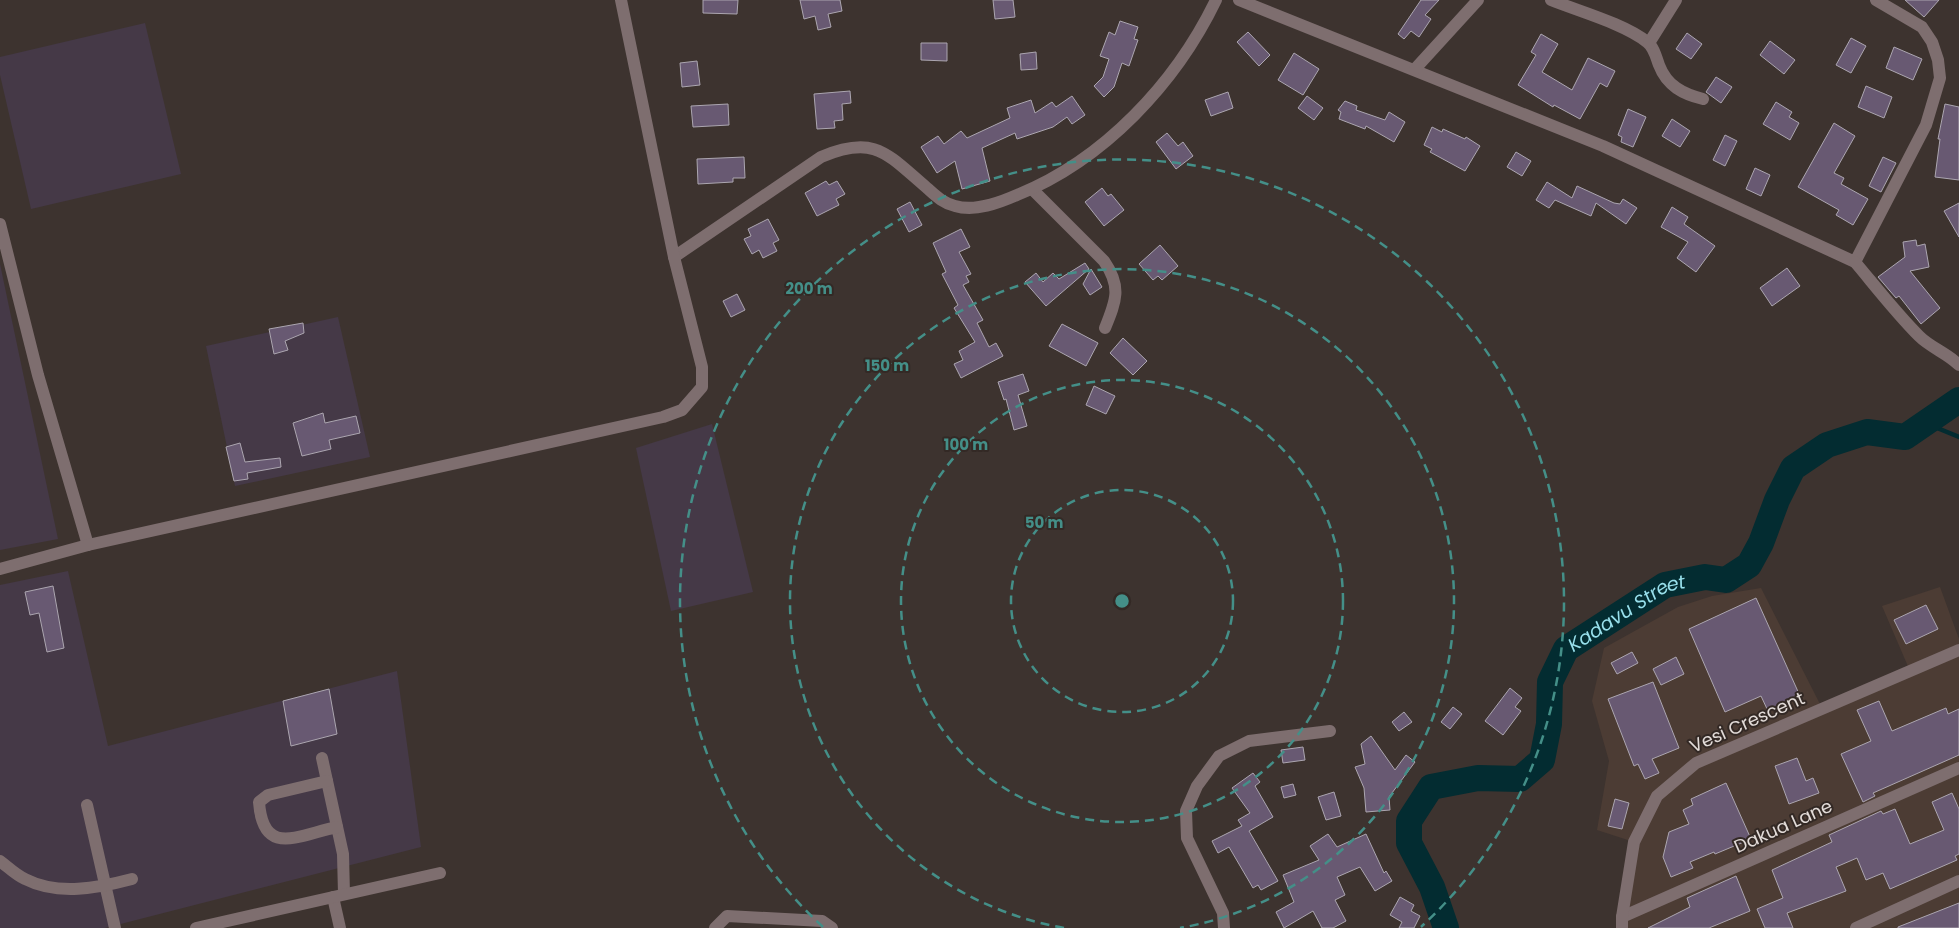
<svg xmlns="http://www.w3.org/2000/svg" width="1959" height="928" viewBox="0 0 1959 928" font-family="Poppins,sans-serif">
  <rect width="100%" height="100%" fill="#3d332f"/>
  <path fill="#4c3c34" d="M1940 587 1959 639V928H1622L1634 842 1597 830 1609 761 1592 701 1604 648 1678 607 1712 596 1761 588 1822 708 1910 671 1882 606Z"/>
  <g fill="#453947">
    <path d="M145 23 181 174 31 209 0 75V57Z"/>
    <path d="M0 264 58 539 0 550Z"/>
    <path d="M338 317 370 457 235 486 206 346Z"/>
    <path d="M712 424 753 592 671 611 636 448Z"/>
    <path d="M68 571 108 746 397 671 421 847 105 928H0V585Z"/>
  </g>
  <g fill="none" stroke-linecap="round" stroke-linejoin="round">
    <path stroke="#032c31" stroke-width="4.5" d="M1925 423 1959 437"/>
    <path stroke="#032c31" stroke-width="26" id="s1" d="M1446 928 1432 887 1409 843V821L1431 787 1478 778 1520 779 1542 760 1549 724 1550 682 1566 649 1665 585 1705 577 1726 580 1749 565 1761 543 1777 500 1793 468 1827 445 1867 432 1905 437 1959 400"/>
  </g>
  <g fill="#685972" stroke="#aca6b0">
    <path d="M703 0H738L737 14 703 13Z"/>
    <path d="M800 0H840L842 11 828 14 831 27 818 30 815 16 804 19Z"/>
    <path d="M993 0H1013L1015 17 995 19Z"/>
    <path d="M1421 0H1439L1425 15 1431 19 1419 37 1411 31 1404 39 1398 34Z"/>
    <path d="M1905 0H1939L1924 17Z"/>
    <path d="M1120 21 1138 27 1134 39 1138 40 1129 66 1122 63 1114 87 1104 97 1094 86 1103 77 1109 59 1100 56 1109 32 1115 35Z"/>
    <path d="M1248 32 1270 55 1259 66 1237 42Z"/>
    <path d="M1687 33 1702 44 1691 59 1676 49Z"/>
    <path d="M1541 34 1558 44 1542 72 1572 90 1588 58 1615 71 1607 87 1600 83 1580 119 1554 105 1553 107 1518 85 1536 55 1531 52Z"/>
    <path d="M1851 38 1866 46 1851 73 1836 65Z"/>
    <path d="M1770 41 1795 60 1784 74 1760 55Z"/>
    <path d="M921 43H947V61L921 60Z"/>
    <path d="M1894 47 1922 59 1913 80 1886 68Z"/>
    <path d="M1036 52 1037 69 1021 70 1020 54Z"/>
    <path d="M1294 53 1319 69 1303 95 1278 80Z"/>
    <path d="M697 61 700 85 682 87 680 63Z"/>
    <path d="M1716 77 1732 87 1721 103 1706 92Z"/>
    <path d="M1866 86 1892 97 1884 118 1858 107Z"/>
    <path d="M850 91 851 103 842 104 843 120 834 121 835 128 817 129 814 94Z"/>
    <path d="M1228 92 1233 108 1211 116 1205 100Z"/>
    <path d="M1072 96 1085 115 1072 124 1067 117 1053 127 1017 139 1015 133 982 148 990 181 962 189 955 161 937 173 921 147 938 136 944 144 961 131 967 138 1010 118 1007 108 1031 100 1035 113 1052 102 1056 107Z"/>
    <path d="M1307 96 1323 108 1314 120 1298 108Z"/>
    <path d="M1345 101 1357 106 1356 110 1385 120 1389 112 1405 122 1394 142 1366 126 1365 129 1339 119 1341 112 1338 110Z"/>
    <path d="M1776 102 1792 112 1789 117 1799 123 1790 140 1763 124Z"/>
    <path d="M728 104 729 125 693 127 691 106Z"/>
    <path d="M1945 104 1959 107V180L1935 177 1940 139H1938Z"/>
    <path d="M1628 109 1646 117 1633 147 1621 142 1622 137 1618 135Z"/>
    <path d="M1672 119 1690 131 1680 147 1662 136Z"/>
    <path d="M1834 123 1855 136 1834 173 1844 178 1841 184 1868 199 1853 225 1836 215 1839 210 1798 187Z"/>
    <path d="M1432 127 1442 132 1443 129 1465 139 1466 137 1480 146 1465 171 1430 152 1432 149 1424 145Z"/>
    <path d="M1167 133 1178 146 1183 142 1193 156 1176 169 1156 142Z"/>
    <path d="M1725 135 1737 141 1725 166 1713 160Z"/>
    <path d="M1516 152 1531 161 1522 176 1507 167Z"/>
    <path d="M744 157 745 178H733V182L698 184 697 159Z"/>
    <path d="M1883 157 1896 163 1881 192 1869 186Z"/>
    <path d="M1755 168 1770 175 1761 196 1746 189Z"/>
    <path d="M826 181 829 185 837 181 845 194 836 199 839 205 817 216 805 193Z"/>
    <path d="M1547 182 1572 198 1577 186 1614 203 1620 204 1623 199 1637 208 1626 224 1596 203 1591 216 1555 200 1549 208 1536 200Z"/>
    <path d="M1102 188 1108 196 1111 194 1124 210 1104 226 1085 202Z"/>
    <path d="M910 202 922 225 909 232 897 209Z"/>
    <path d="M1959 203V237L1944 211Z"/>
    <path d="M1672 207 1688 217 1684 224 1715 246 1696 272 1677 258 1688 242 1661 227Z"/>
    <path d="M768 219 779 240 773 243 777 251 763 258 759 250 752 254 744 239 751 236 748 229Z"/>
    <path d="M961 229 970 247 959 252 971 274 966 276 969 282 963 285 983 320 977 323 989 347 996 343 1003 356 961 378 954 364 963 360 959 351 975 342 954 308 958 305 942 274 946 272 933 243Z"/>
    <path d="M1916 240 1917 246 1925 244 1929 267 1910 271 1940 308 1921 324 1899 296 1896 298 1878 277 1905 257 1903 242Z"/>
    <path d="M1160 245 1178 266 1162 280 1158 276 1153 280 1139 264Z"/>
    <path d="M1085 263 1089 269 1046 306 1025 282 1036 273 1043 282 1053 273 1059 279Z"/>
    <path d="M1787 268 1800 286 1772 306 1760 288Z"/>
    <path d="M1091 269 1102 287 1090 295 1083 284Z"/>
    <path d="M737 294 745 310 731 317 723 301Z"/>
    <path d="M303 323 304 333 285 341 288 350 274 354 269 329Z"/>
    <path d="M1062 324 1098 343 1086 366 1049 346Z"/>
    <path d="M1123 338 1147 361 1133 375 1110 353Z"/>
    <path d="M1023 374 1029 391 1018 395 1027 426 1014 430 1006 399 1004 400 998 382Z"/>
    <path d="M1094 386 1115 396 1106 414 1086 405Z"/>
    <path d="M323 413 325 423 356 416 360 433 329 440 331 449 302 456 293 423Z"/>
    <path d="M240 443 245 462 280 458 281 467 247 473 248 479 234 481 226 447Z"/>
    <path d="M53 586 64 648 47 652 39 613 30 615 25 592Z"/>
    <path d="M1756 598 1800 696 1768 711 1761 696 1725 712 1689 629Z"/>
    <path d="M1926 605 1938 629 1906 644 1894 620Z"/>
    <path d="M1632 652 1638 663 1617 674 1611 663Z"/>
    <path d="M1676 657 1684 674 1661 685 1653 669Z"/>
    <path d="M1653 682 1679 748 1652 759 1659 773 1645 779 1638 764 1634 766 1608 699Z"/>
    <path d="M1510 688 1522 698 1515 707 1521 711 1503 735 1485 721Z"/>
    <path d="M329 689 337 734 291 746 283 701Z"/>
    <path d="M1879 701 1892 731 1946 708 1948 714 1959 709V755L1873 793 1875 796 1863 802 1841 754 1871 741 1857 710Z"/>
    <path d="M1453 707 1462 714 1450 729 1441 722Z"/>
    <path d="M1404 712 1412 722 1399 731 1392 722Z"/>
    <path d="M1371 736 1395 770 1406 755 1415 762 1389 797 1390 810 1366 812 1364 788 1355 767 1365 764 1361 744Z"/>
    <path d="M1303 747 1305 760 1283 763 1281 750Z"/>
    <path d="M1797 758 1806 781 1813 778 1819 793 1789 804 1775 766Z"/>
    <path d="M1253 773 1260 782 1255 786 1273 817 1249 831 1278 881 1261 890 1258 885 1253 888 1229 847 1218 853 1212 841 1242 826 1238 820 1250 813 1232 788Z"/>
    <path d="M1726 783 1751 839 1715 854 1714 852 1690 862 1693 868 1671 877 1663 857 1669 832 1689 824 1683 810 1693 805 1691 799Z"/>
    <path d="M1293 784 1296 795 1284 798 1281 787Z"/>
    <path d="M1334 792 1341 816 1326 820 1318 797Z"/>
    <path d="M1952 793 1959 809V854L1955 856 1957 860 1890 889 1883 873 1866 880 1857 858 1836 867 1846 891 1787 913 1793 928H1765L1757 909 1783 898 1772 870 1832 842 1829 835 1881 811 1883 814 1895 809 1910 844 1944 830 1932 802Z"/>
    <path d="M1615 799 1629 803 1622 829 1608 826Z"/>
    <path d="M1328 834 1337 847 1366 834 1384 873 1386 871 1392 881 1375 891 1360 867 1337 877 1345 895 1335 900 1346 921 1333 928H1322L1313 911 1284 928 1276 912 1294 902 1283 875 1319 860 1310 846Z"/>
    <path d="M1736 876 1750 911 1709 928H1648L1690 907 1687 898Z"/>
    <path d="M1400 897 1414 905 1411 911 1420 916 1414 928H1399L1402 922 1390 915Z"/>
    <path d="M1959 903V928H1898V927Z"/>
  </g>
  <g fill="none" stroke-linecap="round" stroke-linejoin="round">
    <g stroke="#7e6e6f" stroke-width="12">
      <path d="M1239 0 1603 146 1855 262 1926 125 1940 78 1938 60 1932 42 1922 27 1876 0"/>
      <path d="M1551 0C1578 11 1625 24 1647 42 1654 47 1656 57 1659 65 1667 86 1683 94 1703 99"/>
      <path d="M1649 43 1676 0"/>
      <path d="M1415 69 1478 0"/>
      <path d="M1032 189 1104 261C1122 287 1116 301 1105 328"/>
      <path d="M0 224 38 375 88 545"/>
      <path d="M674 257 821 157C875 134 887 154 927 188 936 196 943 203 955 206 975 212 999 203 1017 195 1104 160 1176 83 1216 0"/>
      <path d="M1855 262C1876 287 1896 313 1919 336 1931 348 1947 353 1959 365"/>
      <path d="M0 569 88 545 663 417 682 410 702 387V367L674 257 621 0"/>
      <path d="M322 758 343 854 344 894"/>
      <path d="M327 781 268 795 259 802C263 858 298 835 337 827"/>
      <path d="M87 805 115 928"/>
      <path d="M0 861C8 867 16 875 25 879 58 896 98 888 132 879"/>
      <path d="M333 897 340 928"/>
      <path d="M1622 917 1959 768"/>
      <path d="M196 928 440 873"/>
      <path d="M715 928 727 916 822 921 832 928"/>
      <path d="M1224 928 1223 913 1187 838 1186 811 1197 786 1219 756 1249 741 1330 731"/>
      <path d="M1622 928V917L1634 842 1657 796 1696 763 1959 650"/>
      <path d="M1856 928 1959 881"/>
    </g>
  </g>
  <g fill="none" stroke="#448f88" stroke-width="2.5" stroke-dasharray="9 6">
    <circle cx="1122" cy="601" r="111"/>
    <circle cx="1122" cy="601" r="221"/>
    <path d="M1064 928A332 332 0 1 1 1180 928"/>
    <path d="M823 927A442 442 0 1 1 1421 927"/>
  </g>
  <g text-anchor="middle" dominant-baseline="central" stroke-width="4" stroke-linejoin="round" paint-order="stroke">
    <g font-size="18" fill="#e2dbd8" stroke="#332925">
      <text transform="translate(1747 722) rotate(-24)">Vesi Crescent</text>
      <text transform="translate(1783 826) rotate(-24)">Dakua Lane</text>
    </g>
    <g font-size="19" font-style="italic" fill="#97dfeb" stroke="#332925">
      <text stroke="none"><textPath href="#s1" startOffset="461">Kadavu Street</textPath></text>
    </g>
  </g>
  <circle cx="1122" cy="601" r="8" fill="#448f88" stroke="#332925" stroke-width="2.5"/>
  <g font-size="15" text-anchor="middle" font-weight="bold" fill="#448f88" stroke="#332925" stroke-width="4" stroke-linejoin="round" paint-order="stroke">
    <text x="809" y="294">200 m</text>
    <text x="887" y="371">150 m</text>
    <text x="966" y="450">100 m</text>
    <text x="1044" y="528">50 m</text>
  </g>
</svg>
